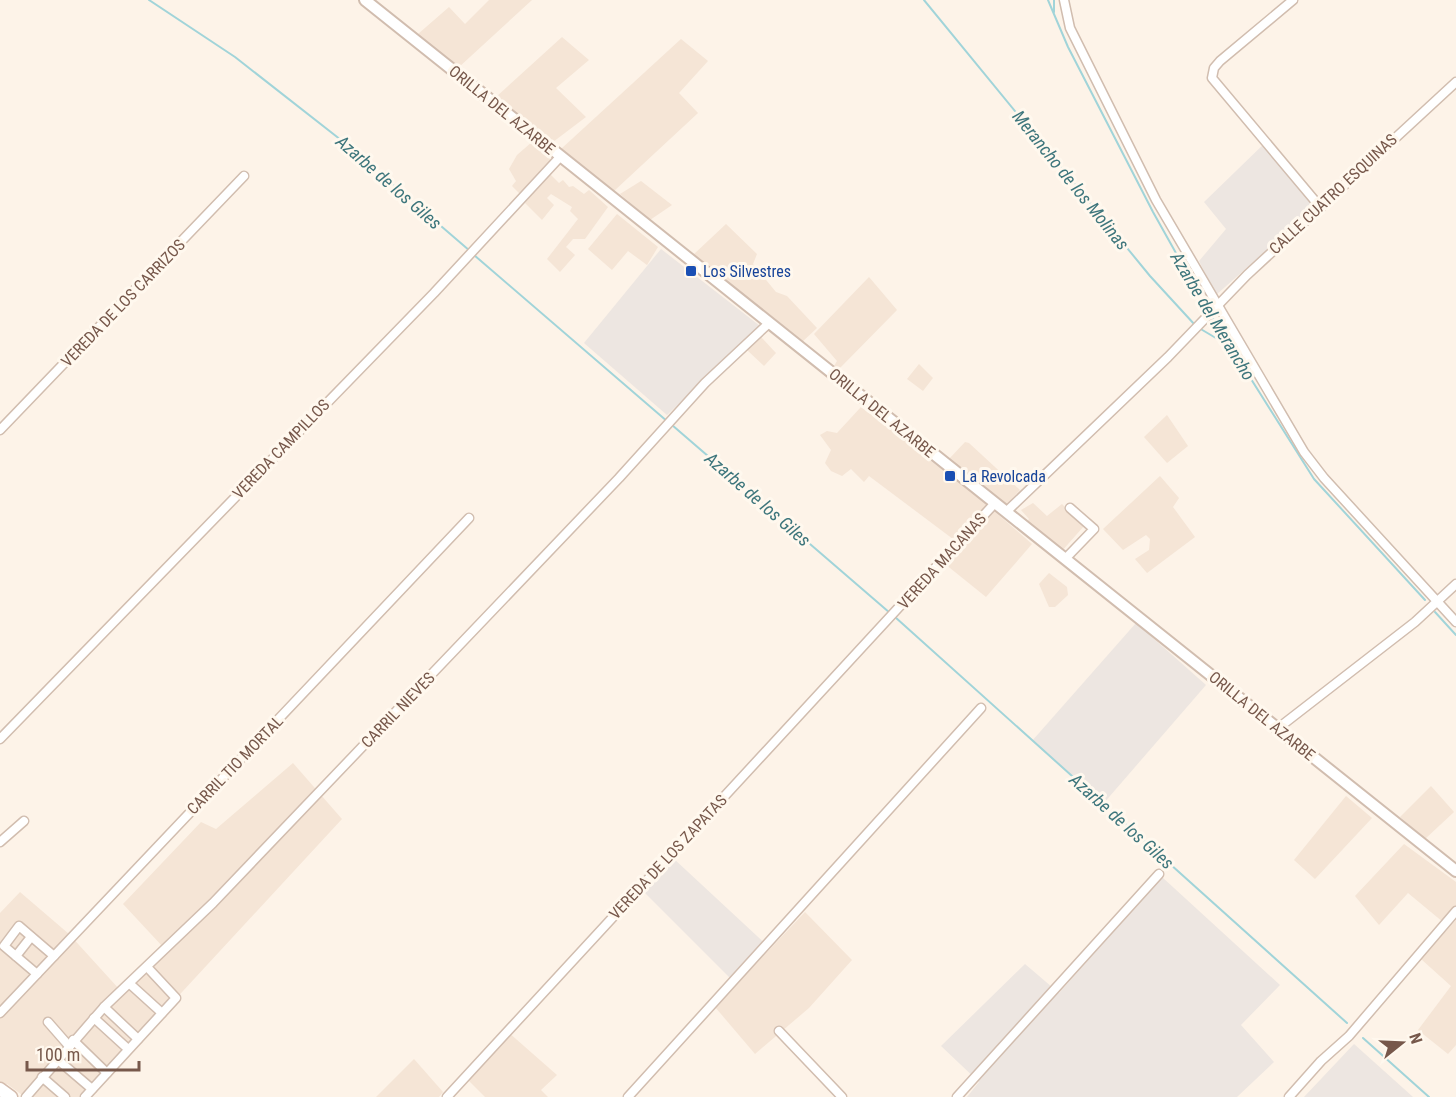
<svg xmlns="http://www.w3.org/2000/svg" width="1456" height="1097" viewBox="0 0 1456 1097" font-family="'Roboto Condensed',sans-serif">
  <rect width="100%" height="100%" fill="#fdf3e8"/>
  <g fill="#f5e5d6">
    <path d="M489 0H532L458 68 418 34 449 7 465 24Z"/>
    <path d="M562 37 589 60 556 88 586 117 553 142 496 97Z"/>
    <path d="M681 39 708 61 679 93 698 113 614 191 561 149Z"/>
    <path d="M532 142 551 160 521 195 512 186 516 181 509 169 517 155Z"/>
    <path d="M549 173 559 183 563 180 569 187 573 186 584 194 589 190 608 207 585 239H573L566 247 575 255 560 272 547 259 578 219 570 211 572 207 551 194 547 198 554 205 542 220 525 203Z"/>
    <path d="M641 181 672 205 650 220 620 194Z"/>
    <path d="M617 214 658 247 647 265 628 251 612 270 588 249Z"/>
    <path d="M726 224 757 254 753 264 776 292 787 296 817 328 800 344 693 255Z"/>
    <path d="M869 277 897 310 838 370 834 366 837 361 814 334Z"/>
    <path d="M761 337 776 353 764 366 747 350Z"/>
    <path d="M919 364 933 378 923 391 907 379Z"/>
    <path d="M861 407 988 505 953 539 869 476 864 482 851 469 842 476 831 471 825 463 831 450 820 435 827 431 837 433Z"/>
    <path d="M1167 415 1188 446 1167 463 1144 437Z"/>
    <path d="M965 442 969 443 1020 490 1006 506 948 460Z"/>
    <path d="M1160 476 1179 498 1173 507 1195 537 1147 573 1135 559 1149 550 1150 539 1146 535 1123 550 1103 529Z"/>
    <path d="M1033 503 1047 516 1062 504 1084 526 1061 552 1026 523 1029 519 1021 510Z"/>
    <path d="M994 511 1032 544 986 597 945 564Z"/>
    <path d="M1049 573 1067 587 1068 595 1055 607H1049L1039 584Z"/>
    <path d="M293 763 342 819 85 1097H25L7 1084 0 1088V913L20 892 69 934 120 990 163 947 123 904 201 822 216 829Z"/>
    <path d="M1431 786 1454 812 1425 839 1400 817Z"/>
    <path d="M1346 796 1372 818 1315 879 1294 860Z"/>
    <path d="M1404 844 1456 882V906L1443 922 1408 893 1379 925 1355 896Z"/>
    <path d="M805 912 852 960 809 1008 755 1054 715 1007Z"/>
    <path d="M1456 920V1045L1448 1054 1418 1030 1451 986 1421 959Z"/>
    <path d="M507 1031 557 1075 541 1090 548 1097H485L465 1077Z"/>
    <path d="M414 1059 443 1092 439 1097H376Z"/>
  </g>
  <g fill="#ede6e1">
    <path d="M1269 139 1322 201 1216 295 1199 261 1226 229 1204 202Z"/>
    <path d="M661 249 760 326 667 415 584 343Z"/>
    <path d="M1136 623 1206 685 1103 804 1032 741Z"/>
    <path d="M673 858 770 948 736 984 643 891Z"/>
    <path d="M1162 877 1280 985 1241 1025 1274 1062 1237 1097H967L979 1082 941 1046 1025 964 1059 993Z"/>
    <path d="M1354 1044 1413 1097H1304Z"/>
  </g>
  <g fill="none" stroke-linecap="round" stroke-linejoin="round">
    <g stroke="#a1d4d9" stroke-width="2">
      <path d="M149 0 235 57 341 140 470 251"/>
      <path d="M924 0 1150 276 1195 325"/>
      <path d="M1048 0 1068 47 1153 212 1209 312"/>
      <path d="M1054 0V12"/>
      <path d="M474 255 668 422"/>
      <path d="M1212 317 1314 479 1425 600"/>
      <path d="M1199 328 1231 347"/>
      <path d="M672 425 890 613"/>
      <path d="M1435 612 1456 635"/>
      <path d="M895 617 1347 1023"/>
      <path d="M1363 1038 1429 1097"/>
    </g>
    <defs>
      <g id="minor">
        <path d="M1064 0 1070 28 1156 200 1304 452 1324 478 1456 622"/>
        <path d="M1293 0 1220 61 1214 68 1212 78 1321 208"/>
        <path d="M0 430 244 176"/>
        <path d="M1006 512 1168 357 1247 275 1456 82"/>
        <path d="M1065 559 1094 529 1070 508"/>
        <path d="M1277 729 1415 622 1456 584"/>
        <path d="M0 739 434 293 560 157"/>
        <path d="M0 842 24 821"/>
        <path d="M16 956 31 937"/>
        <path d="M37 974 4 946 19 926 54 956"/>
        <path d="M130 984 162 1013"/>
        <path d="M104 1007 138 1039"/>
        <path d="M0 1013 469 518"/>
        <path d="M94 1018 128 1049"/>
        <path d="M48 1022 69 1046"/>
        <path d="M779 1031 842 1097"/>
        <path d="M73 1040 107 1073"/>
        <path d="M58 1060 92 1089"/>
        <path d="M42 1077 65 1097"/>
        <path d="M26 1097 104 1007 213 903 619 478 705 383 769 323"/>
        <path d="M85 1097 176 998 148 968"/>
        <path d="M447 1097 995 503"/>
        <path d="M628 1097 981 708"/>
        <path d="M957 1097 1159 874"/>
        <path d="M1289 1097 1321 1061 1349 1036 1456 911"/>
      </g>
      <path id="tertiary" d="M365 0 1456 871"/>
      <path id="secondary" d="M0 1089 11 1097"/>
    </defs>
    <use href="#minor" stroke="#d1bdaf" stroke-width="11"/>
    <use href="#tertiary" stroke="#d1bdaf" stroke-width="14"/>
    <use href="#secondary" stroke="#d4bcad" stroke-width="15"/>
    <use href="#minor" stroke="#fff" stroke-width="8"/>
    <use href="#tertiary" stroke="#fff" stroke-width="10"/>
    <use href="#secondary" stroke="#fff" stroke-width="12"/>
  </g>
  <g fill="#1a4fb4" stroke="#fff8ee" stroke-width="2">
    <rect x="685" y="265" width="12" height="12" rx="3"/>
    <rect x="944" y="470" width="12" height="12" rx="3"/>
  </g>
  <g text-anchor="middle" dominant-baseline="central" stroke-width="6" stroke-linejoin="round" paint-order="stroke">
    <g font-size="16" fill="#77584b" stroke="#fff8ee">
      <text transform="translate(502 110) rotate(39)">ORILLA DEL AZARBE</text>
      <text transform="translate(1333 194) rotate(-43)">CALLE CUATRO ESQUINAS</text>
      <text transform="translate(123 303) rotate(-46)">VEREDA DE LOS CARRIZOS</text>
      <text transform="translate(882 413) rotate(39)">ORILLA DEL AZARBE</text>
      <text transform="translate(281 449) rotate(-46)">VEREDA CAMPILLOS</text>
      <text transform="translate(942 561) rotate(-48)">VEREDA MACANAS</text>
      <text transform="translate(398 710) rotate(-46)">CARRIL NIEVES</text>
      <text transform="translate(1262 716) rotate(39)">ORILLA DEL AZARBE</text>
      <text transform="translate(235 765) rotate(-46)">CARRIL TIO MORTAL</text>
      <text transform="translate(668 857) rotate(-47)">VEREDA DE LOS ZAPATAS</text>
    </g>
    <g font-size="16" fill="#164399" stroke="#fff8ee" text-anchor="start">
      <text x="703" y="271">Los Silvestres</text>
      <text x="962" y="476">La Revolcada</text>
    </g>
    <g font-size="18" font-style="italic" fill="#3e767c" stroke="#fff8ee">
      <text transform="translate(1071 180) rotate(51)">Merancho de los Molinas</text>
      <text transform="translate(389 182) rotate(41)">Azarbe de los Giles</text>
      <text transform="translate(1213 316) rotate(59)">Azarbe del Merancho</text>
      <text transform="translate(758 499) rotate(41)">Azarbe de los Giles</text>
      <text transform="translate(1122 821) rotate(42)">Azarbe de los Giles</text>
    </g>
  </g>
  <g transform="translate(1402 1043) rotate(72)" stroke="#fff8ee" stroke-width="4.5" paint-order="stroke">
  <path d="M0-4.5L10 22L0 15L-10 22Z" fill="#77584b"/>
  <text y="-9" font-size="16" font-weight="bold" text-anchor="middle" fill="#77584b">N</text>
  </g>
  <path d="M27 1061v9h112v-9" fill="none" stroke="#77584b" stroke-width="3"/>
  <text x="36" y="1061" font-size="18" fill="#77584b" stroke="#fff8ee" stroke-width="4.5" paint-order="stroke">100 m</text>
</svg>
